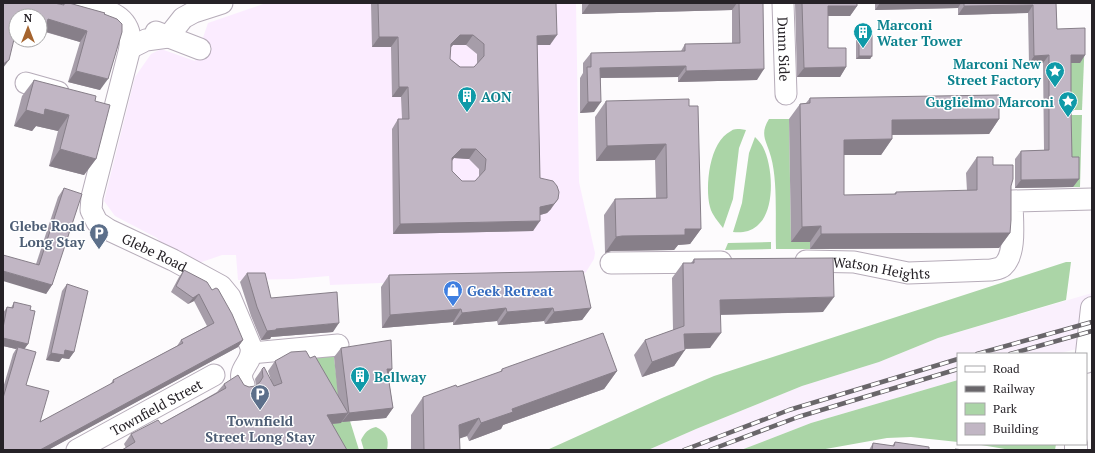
<svg xmlns="http://www.w3.org/2000/svg" width="1095" height="453" viewBox="0 0 1095 453" font-family="'PT Serif',serif">
  <rect width="100%" height="100%" fill="#fdfbfd"/>
  <path fill="#fbecff" d="M266 3H576L579 182 595 253 594 259 586 272 580 277 573 280 380 283 330 285 329 276 293 279 238 280 236 255H222L199 263 163 246 157 238 115 216 104 201 135 77 151 54 161 49 195 61 208 23Z"/>
  <path fill="#faf0fd" d="M1092 293V345L1057 354H958V380L811 423 741 450H648L696 429 802 386 879 362 938 338Z"/>
  <g fill="#abd5a7">
    <path d="M1085 36 1082 110H1067L1065 63Z"/>
    <path d="M1067 115H1082L1080 187H1073V165H1066Z"/>
    <path d="M769 119H789L791 242H810V249H776C775 221 778 182 771 157 767 141 759 135 769 119Z"/>
    <path d="M740 129 746 130 739 148 733 199 723 228C718 221 712 215 710 207 705 186 709 142 731 131 733 129 737 129 740 129Z"/>
    <path d="M755 137C758 140 761 143 763 147 773 166 776 211 757 226 750 232 741 233 733 232L742 203 749 153Z"/>
    <path d="M771 242V249L725 250 728 243Z"/>
    <path d="M1066 262H1071L1066 300 938 338 879 362 802 386 696 429 648 450H547L662 398 714 376Z"/>
    <path d="M307 353 339 356 334 357 340 407 350 421 359 450H338Z"/>
    <path d="M958 380V442L911 437 887 438 820 450H741L811 423Z"/>
    <path d="M376 427C387 432 389 439 387 450H364L361 440C365 432 368 429 376 427Z"/>
    <path d="M975 444H1056L1055 450H1011Z"/>
  </g>
  <g fill="none" stroke-linecap="round" stroke-linejoin="round">
    <defs>
      <g id="minor">
        <path id="s1" d="M83 3C108 11 133 15 130 48L92 197 91 210 97 222 109 230 173 260 221 286 230 297 251 347C254 364 235 368 244 385"/>
        <path id="s2" d="M783 3 786 94"/>
        <path d="M156 32 200 49"/>
        <path d="M130 48 146 40 168 37 183 18 194 12 222 3"/>
        <path d="M26 83 58 92"/>
        <path id="s3" d="M806 261 854 262 908 273 991 270C995 269 1000 269 1003 266 1017 254 1012 219 1012 201L1092 199"/>
        <path d="M611 263 721 262"/>
        <path d="M252 353 338 345"/>
        <path id="s4" d="M77 450 214 375"/>
      </g>
      <g id="major">
        <path d="M1086 362 1092 308"/>
        <path d="M1076 450V444"/>
      </g>
    </defs>
    <use href="#minor" stroke="#b6acb9" stroke-width="23"/>
    <use href="#major" stroke="#b6acb9" stroke-width="24"/>
    <use href="#minor" stroke="#fff" stroke-width="21"/>
    <use href="#major" stroke="#fff" stroke-width="22"/>
    <defs>
      <g id="rail">
        <path d="M977 354 1092 322"/>
        <path d="M1010 354 1092 331"/>
        <path d="M684 450 789 410 958 359"/>
        <path d="M710 450 798 417 958 369"/>
      </g>
    </defs>
    <use href="#rail" stroke="#69666a" stroke-width="4.5"/>
    <use href="#rail" stroke="#fff" stroke-width="3" stroke-dasharray="9" stroke-linecap="butt"/>
  </g>
  <g fill="#a69da9" fill-rule="evenodd">
    <path d="M3 3 62 5 64 3H69L105 13 100 90 68 82 80 42 45 32 16 40 14 39Z"/>
    <path d="M371 3H556L550 45H537L540 178 551 209 547 213 540 215 533 231 393 234 392 129 398 119H402L401 97H392L391 47H372ZM453 45H466L477 54V64L474 67H460L450 59V48ZM454 158 469 159 479 169V178L475 181H462L452 171V161Z"/>
    <path d="M582 3H763L757 80 678 82V77L601 78 594 112 580 113V78L583 73V63L591 53 681 51 685 44 732 43V10L582 14Z"/>
    <path d="M795 3H857V6L850 16H828V48L846 67 840 77H797Z"/>
    <path d="M875 3H1056L1057 29 1085 55 1080 63H1071V98L1073 111 1071 113 1072 157 1079 179 1073 187 1015 188V159L1021 151 1044 150 1043 63 1029 64 1028 13 958 15V8L875 10Z"/>
    <path d="M859 35 872 56 870 59H856V39Z"/>
    <path d="M34 80 95 101 96 159 84 175 49 166 58 131 36 126 32 131 14 126 22 96Z"/>
    <path d="M810 98 999 119 989 134 892 135V139L881 155H844V195L894 194 896 192 967 191 966 173 977 157 1011 186 1010 233 999 248 810 249V242H791L789 119 800 104 806 103Z"/>
    <path d="M606 101 689 106 701 229 690 244 678 245 674 250 611 251 605 253 604 215 615 199 656 198 655 160 596 161 595 117Z"/>
    <path d="M64 188 52 285 46 294 36 264 58 197Z"/>
    <path d="M694 259 823 312 721 315 710 348 685 349 674 366 642 377 634 355 645 340 673 330 672 278 683 263H691Z"/>
    <path d="M184 270 243 340 238 347 48 450H3V388L13 354 16 349 3 346V313L7 307 11 308 14 302 30 310 28 344 24 349 26 385 40 422 110 385 113 380 177 346 181 340 207 326 194 301 188 304 171 292 179 277Z"/>
    <path d="M247 273 271 298 333 332 271 337 270 339 261 340 251 316 240 282Z"/>
    <path d="M389 275 591 308 582 320 545 324 544 321 498 325 497 321 453 325V322L382 328 381 287Z"/>
    <path d="M67 284 74 352 69 359 62 358 59 362 46 360 62 291Z"/>
    <path d="M341 348 392 369 388 374 393 408 386 418 342 422 341 421V423L332 424 126 448 124 444 131 434 161 424 217 392 224 384 244 385 249 387 255 386H256L255 379 262 369 271 380 268 371 275 361 310 358 338 397 334 357Z"/>
    <path d="M502 369 617 371 604 389 503 425 501 429 469 441 467 436 459 438 460 450H411V415L423 397 457 387 500 372Z"/>
    <path d="M895 442 929 450H869L873 443 892 446Z"/>
  </g>
  <g fill="#877f89">
    <path d="M608 3H737L732 10 582 14 589 4Z"/>
    <path d="M880 3H961L958 8 875 10Z"/>
    <path d="M1033 5 1028 13 958 15 964 6Z"/>
    <path d="M828 6H857L850 16H821Z"/>
    <path d="M48 19 87 31 80 42 40 30Z"/>
    <path d="M16 28V40L9 38Z"/>
    <path d="M40 32 44 34 40 40Z"/>
    <path d="M460 35H473L466 45H453L444 54 451 44Z"/>
    <path d="M557 35 550 45H530L537 36Z"/>
    <path d="M379 37H398L391 47H372Z"/>
    <path d="M18 40H40L37 45Z"/>
    <path d="M1049 55 1043 63 1029 64 1034 56Z"/>
    <path d="M1071 55H1085L1080 63H1065Z"/>
    <path d="M859 56H872L870 59H856Z"/>
    <path d="M9 60 3 68V64Z"/>
    <path d="M686 66 678 77 593 78 600 68Z"/>
    <path d="M846 67 840 77H797L804 68Z"/>
    <path d="M764 69 757 80 678 82 686 71Z"/>
    <path d="M76 71 108 79 100 90 68 82Z"/>
    <path d="M399 87H408L401 97H392Z"/>
    <path d="M588 102H601L594 112 580 113Z"/>
    <path d="M45 109 69 115 58 131 36 126 32 131 14 126 26 110Z"/>
    <path d="M999 119 989 134 881 135 892 120Z"/>
    <path d="M892 139 881 155H833L844 140Z"/>
    <path d="M666 144 655 160 596 161 607 146Z"/>
    <path d="M60 149 96 159 84 175 49 166Z"/>
    <path d="M461 149H476L469 159 454 158 445 168 452 158Z"/>
    <path d="M1079 179 1073 187 1015 188 1021 180Z"/>
    <path d="M558 199 551 209 547 213 533 217 540 207Z"/>
    <path d="M540 221 533 231 393 234 400 224Z"/>
    <path d="M821 226 810 242H791L802 227Z"/>
    <path d="M685 229H701L690 244 678 245 674 250 611 251 605 253 616 237 622 236Z"/>
    <path d="M1010 233 999 248 810 249 821 234Z"/>
    <path d="M3 271 52 285 46 294 3 281Z"/>
    <path d="M199 294 194 301 188 304 193 298Z"/>
    <path d="M834 297 823 312 710 315 720 300Z"/>
    <path d="M506 308 497 321 453 325 462 313Z"/>
    <path d="M553 308 544 321 498 325 507 312Z"/>
    <path d="M591 308 582 320 545 324 554 312Z"/>
    <path d="M461 309 453 322 382 328 390 315Z"/>
    <path d="M339 323 333 332 271 337 270 339 261 340 267 331 276 329Z"/>
    <path d="M721 333 710 348 674 349 684 334Z"/>
    <path d="M3 338 28 344 23 351 18 347 16 349 3 346Z"/>
    <path d="M243 340 238 347 48 450H40Z"/>
    <path d="M65 350 74 352 69 359 62 358 59 362 46 360 51 353Z"/>
    <path d="M685 350 674 366 642 377 652 362Z"/>
    <path d="M387 369H392L385 379Z"/>
    <path d="M617 371 604 389 503 425 501 429 469 441 481 423 512 409Z"/>
    <path d="M393 408 386 418 342 422 349 413Z"/>
    <path d="M348 413 341 423 320 425 327 415Z"/>
    <path d="M479 418 467 436 447 443 459 425Z"/>
  </g>
  <g fill="#c1b6c4" stroke="#877f89" fill-rule="evenodd">
    <path d="M3 3H54L64 5V3H69L105 13 104 14 117 19 122 24V32L108 79 76 71 87 31 48 19 44 34 40 32V16H16V31L9 60 3 64Z"/>
    <path d="M378 3H556L557 35 537 36 540 178 553 181 557 186 559 192 558 199 554 204 540 207V221L400 224 398 119H409L408 87H399L398 37H379ZM460 35H473L484 44V56L474 67H460L450 59 451 44ZM461 149H476L486 159 485 170 475 181H462L452 171V158Z"/>
    <path d="M739 3H763L764 69 686 71V66L600 68 601 102H588L587 67H591V53L685 51V44L740 43Z"/>
    <path d="M802 3H857V6H828V48H846V67L804 68Z"/>
    <path d="M964 3H1056L1057 29 1085 28V55H1071V98H1073V111H1071L1072 157H1079V179L1021 180V151L1049 150V55L1034 56 1033 5 964 6Z"/>
    <rect x="859" y="35" width="13" height="21"/>
    <path d="M34 80 96 96 95 101 110 105 96 159 60 149 69 115 45 109 44 115 26 110Z"/>
    <path d="M999 95V119L892 120V139L844 140V195L896 194V192L977 190V157H993V165H1013V179L1011 186V220L1010 233 821 234V226L802 227 800 104 810 103V98Z"/>
    <path d="M689 99V106H698L701 229H685V235L622 236 616 237 615 199 667 198 666 144 607 146 606 101Z"/>
    <path d="M64 188 82 194 52 285 3 271V255L39 265Z"/>
    <path d="M833 258 834 297 720 300 721 333 684 334 685 350 652 362 645 340 684 326 683 263H694V259Z"/>
    <path d="M184 270 207 282 212 290 216 288 218 289 232 314 243 340 40 450H3V398L18 347 36 352 26 385 49 391 40 422 114 382 113 380 183 343 181 340 214 323 199 294 193 298 176 286Z"/>
    <path d="M583 271 591 308 554 312 553 308 507 312 506 308 462 313 461 309 390 315 389 275Z"/>
    <path d="M247 273H265L271 298 337 292 339 323 276 329V330L267 331 257 307Z"/>
    <path d="M67 284 88 291 74 352 65 350 64 355 51 353Z"/>
    <path d="M14 302 31 306 30 310 35 311 28 344 3 338V328L7 307 13 308Z"/>
    <path d="M603 333 617 371 512 409 513 412 481 423 479 418 459 425 460 450H424L423 397 456 385 457 387 502 371V369Z"/>
    <path d="M391 340 392 369H387L393 408 349 413 341 348Z"/>
    <path d="M306 351 310 358 315 356 348 413 327 415 347 450H122L135 442 131 434 158 420 161 424 226 388 224 384 238 375 244 385 249 387 255 386 260 382 263 377 262 369 264 367 274 386 282 383 275 361 291 352Z"/>
    <path d="M895 442 929 447V450H872L873 443 894 446Z"/>
    <path d="M955 449 964 450H955Z"/>
  </g>
  <defs>
    <symbol id="building-pin" viewBox="-11 -11 22 30"><path d="M0 17L-7.5 6A9.5 9.5 0 1 1 7.5 6Z" fill="#0f9aa8" stroke="#fff"/><path d="M-4-6H4V6H1V3H-1V6H-4ZM-2.5-4.3h1.7v1.8h-1.7ZM.8-4.3h1.7v1.8H.8ZM-2.5-1h1.7V.8h-1.7ZM.8-1h1.7V.8H.8Z" fill="#fff"/></symbol>
    <symbol id="sight-pin" viewBox="-11 -11 22 30"><path d="M0 17L-7.5 6A9.5 9.5 0 1 1 7.5 6Z" fill="#0f9aa8" stroke="#fff"/><path d="M0-6L1.8-2.2L6-1.7L2.9 1.2L3.7 5.4L0 3.3L-3.7 5.4L-2.9 1.2L-6-1.7L-1.8-2.2Z" fill="#fff"/></symbol>
    <symbol id="parking-pin" viewBox="-11 -11 22 30"><path d="M0 17L-7.5 6A9.5 9.5 0 1 1 7.5 6Z" fill="#5c6f8a" stroke="#fff"/><path d="M-3.5-5.5H1a3.5 3.5 0 0 1 0 7H-1V5.5H-3.5ZM-1-3.4V-.6H.8a1.4 1.4 0 0 0 0-2.8Z" fill="#fff"/></symbol>
    <symbol id="shop-pin" viewBox="-11 -11 22 30"><path d="M0 17L-7.5 6A9.5 9.5 0 1 1 7.5 6Z" fill="#3f7fe0" stroke="#fff"/><path d="M-5-2.5h2.3a2.7 3.5 0 0 1 5.4 0H5L5.5 6h-11ZM-1.5-2.5h3a1.5 2.3 0 0 0-3 0Z" fill="#fff"/></symbol>
  </defs>
  <g fill-rule="evenodd">
    <use href="#building-pin" x="852" y="21" width="22" height="30"/>
    <use href="#sight-pin" x="1044" y="60" width="22" height="30"/>
    <use href="#building-pin" x="456" y="85" width="22" height="30"/>
    <use href="#sight-pin" x="1057" y="90" width="22" height="30"/>
    <use href="#parking-pin" x="88" y="222" width="22" height="30"/>
    <use href="#shop-pin" x="442" y="279" width="22" height="30"/>
    <use href="#building-pin" x="349" y="365" width="22" height="30"/>
    <use href="#parking-pin" x="249" y="383" width="22" height="30"/>
  </g>
  <g text-anchor="middle" dominant-baseline="central" stroke-width="3" stroke-linejoin="round" paint-order="stroke">
    <g font-size="14" font-weight="bold" fill="#0d838f" stroke="#fff" text-anchor="start">
      <text x="877" y="24">Marconi<tspan x="877" dy="16">Water Tower</tspan></text>
      <text x="1041" y="63" text-anchor="end">Marconi New<tspan x="1041" dy="16">Street Factory</tspan></text>
      <text x="481" y="96">AON</text>
      <text x="1054" y="101" text-anchor="end">Guglielmo Marconi</text>
      <text x="374" y="376">Bellway</text>
    </g>
    <g font-size="14" fill="#262227" stroke="#fff">
      <text stroke="none"><textPath href="#s2" startOffset="46">Dunn Side</textPath></text>
      <text stroke="none"><textPath href="#s1" startOffset="318">Glebe Road</textPath></text>
      <text stroke="none"><textPath href="#s3" startOffset="76">Watson Heights</textPath></text>
      <text stroke="none"><textPath href="#s4" startOffset="90">Townfield Street</textPath></text>
    </g>
    <g font-size="14" font-weight="bold" fill="#4e5e75" stroke="#fff" text-anchor="end">
      <text x="85" y="225">Glebe Road<tspan x="85" dy="16">Long Stay</tspan></text>
      <text x="260" y="420" text-anchor="middle">Townfield<tspan x="260" dy="16">Street Long Stay</tspan></text>
    </g>
    <g font-size="14" font-weight="bold" fill="#366cbe" stroke="#fff" text-anchor="start">
      <text x="467" y="290">Geek Retreat</text>
    </g>
  </g>
  <rect width="1095" height="453" fill="none" stroke="#262227" stroke-width="8"/>
  <rect x="957" y="353" width="130" height="92" fill="#ffffff" stroke="#a8a7a9"/>
  <rect x="965" y="366" width="20" height="6" fill="#ffffff" stroke="#a8a7a9"/>
  <text x="993" y="373" font-size="12" fill="#262227">Road</text>
  <rect x="965" y="386" width="20" height="6" fill="#69666a" stroke="#a8a7a9"/>
  <text x="993" y="393" font-size="12" fill="#262227">Railway</text>
  <rect x="965" y="403" width="20" height="12" fill="#abd5a7" stroke="#a8a7a9"/>
  <text x="993" y="413" font-size="12" fill="#262227">Park</text>
  <rect x="965" y="423" width="20" height="12" fill="#c1b6c4" stroke="#a8a7a9"/>
  <text x="993" y="433" font-size="12" fill="#262227">Building</text>
  <g transform="translate(28 28)"><circle r="19" fill="#ffffff" stroke="#a8a7a9"/>
  <path d="M0-3L7 15L0 10L-7 15Z" fill="#a5642e"/>
  <text y="-6" font-size="11" font-weight="bold" text-anchor="middle" fill="#262227">N</text>
  </g>
</svg>
